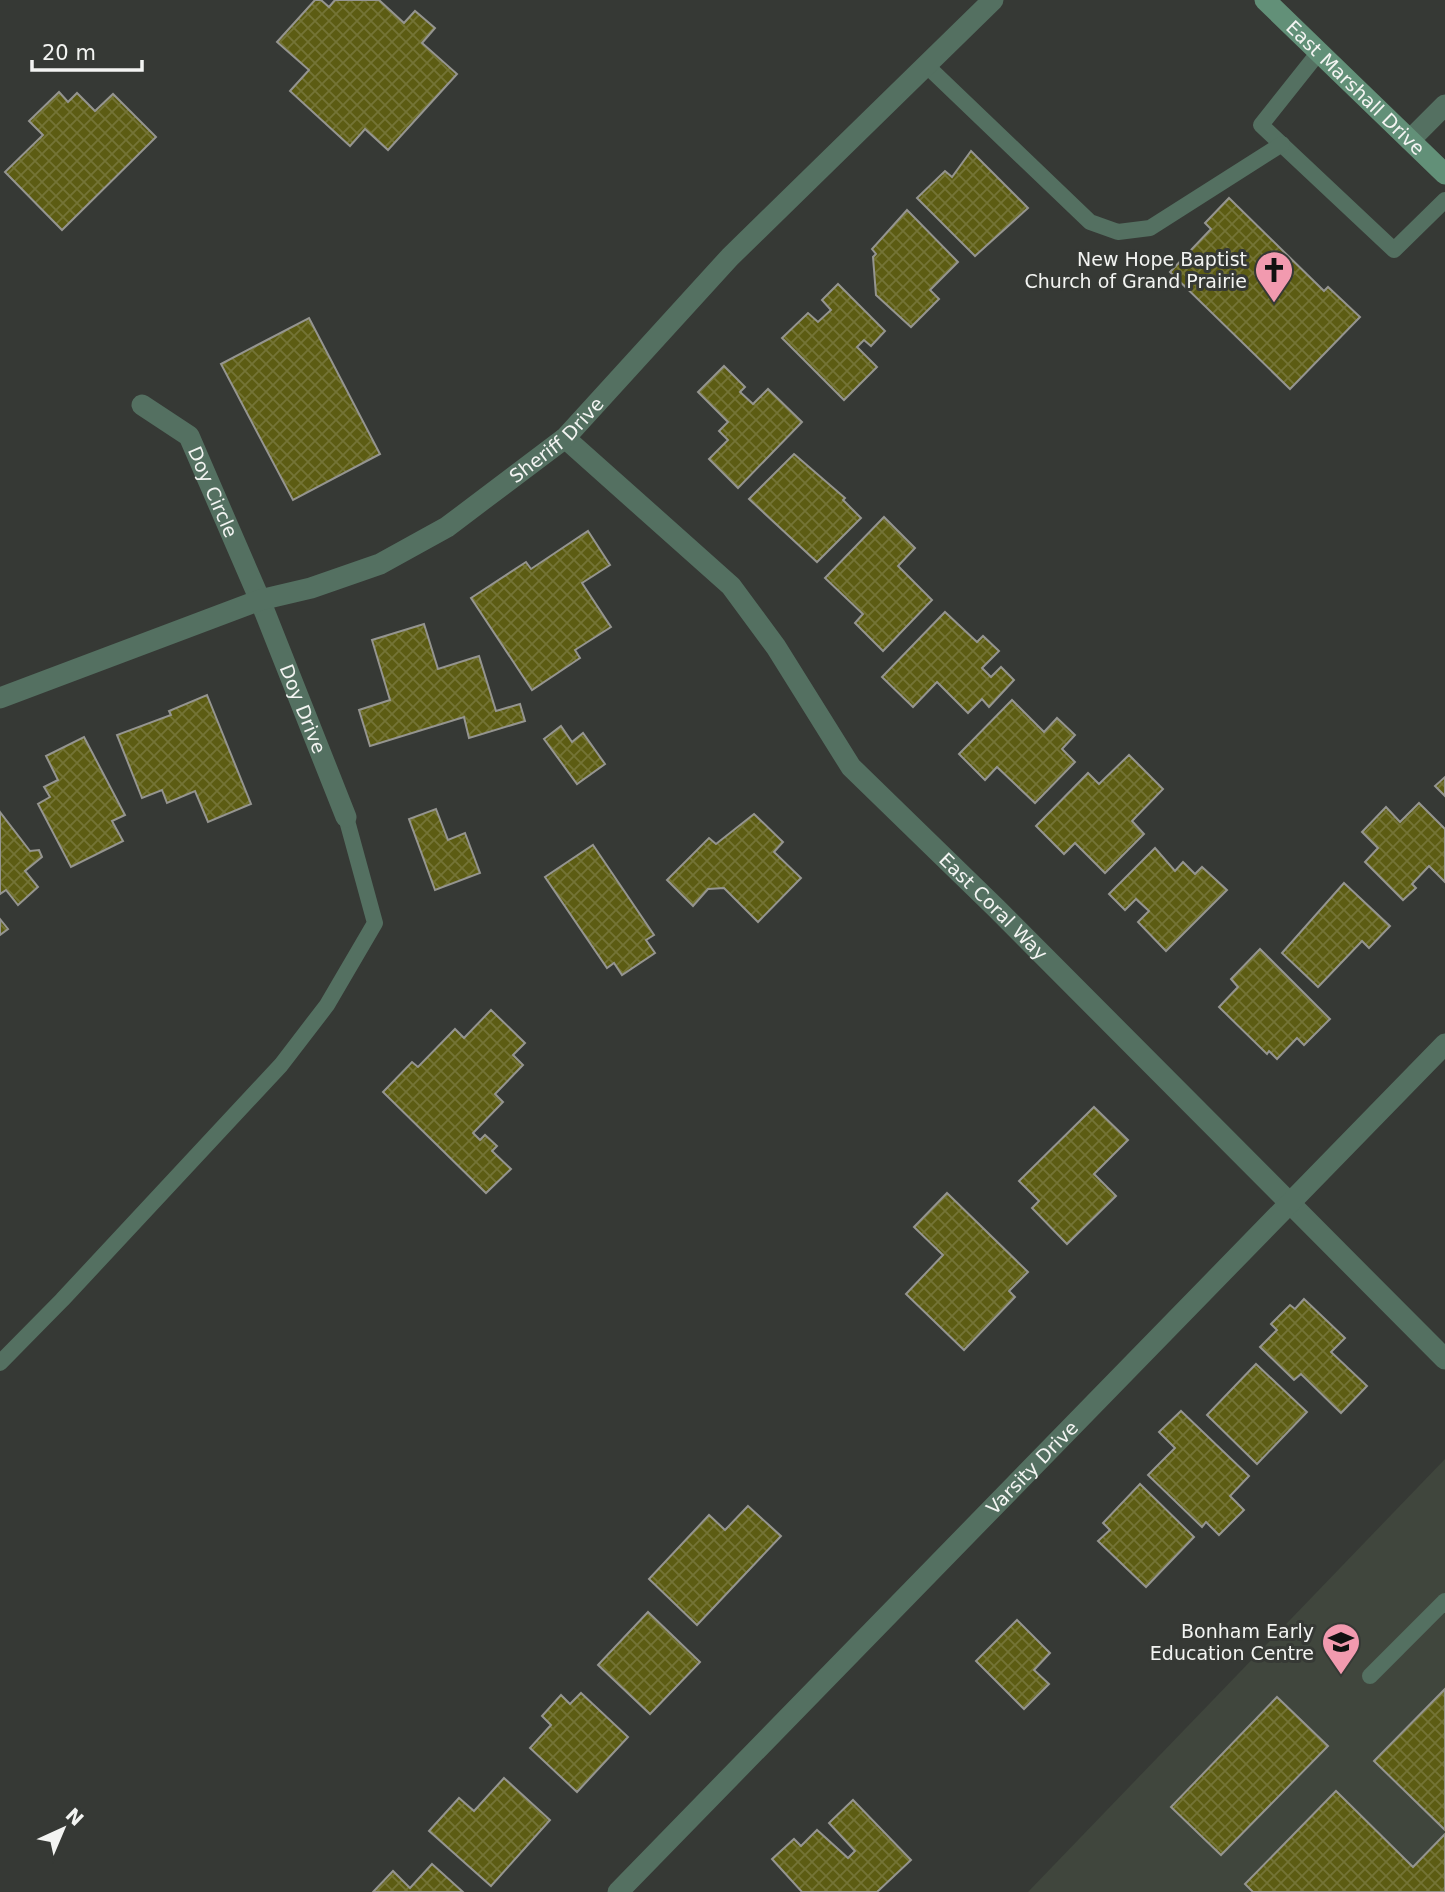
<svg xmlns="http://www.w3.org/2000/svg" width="1445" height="1892" viewBox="0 0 1445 1892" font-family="'DejaVu Sans',sans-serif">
  <defs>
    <pattern id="building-cross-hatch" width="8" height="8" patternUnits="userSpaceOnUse" patternTransform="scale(1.75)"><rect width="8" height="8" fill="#5c5c13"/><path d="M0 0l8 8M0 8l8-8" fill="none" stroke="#747436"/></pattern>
  </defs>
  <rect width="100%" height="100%" fill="#363935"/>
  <path fill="#40463d" d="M1445 1459V1892H1028Z"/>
  <g fill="url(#building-cross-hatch)" stroke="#959590" stroke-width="2">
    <path d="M315 0H321L329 7 335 0H379L404 23 415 11 435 28 422 43 457 74 388 150 365 129 350 146 290 91 309 70 277 42Z"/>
    <path d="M59 92 68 102 77 93 95 111 113 94 156 137 62 230 5 172 43 135 29 121Z"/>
    <path d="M971 151 1028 208 975 256 917 198 945 171 952 177Z"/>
    <path d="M1229 198 1324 291 1328 287 1360 317 1290 389 1170 272 1211 229 1205 223Z"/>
    <path d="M907 210 958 262 930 290 939 299 911 327 876 295 873 257 876 254 872 249Z"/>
    <path d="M838 284 885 331 871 346 864 340 857 347 877 367 844 400 782 338 808 313 818 322 831 310 822 300Z"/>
    <path d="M309 318 380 454 293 500 221 364Z"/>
    <path d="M724 366 745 387 740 392 753 404 768 389 802 422 738 488 709 459 728 440 719 431 728 422 698 392Z"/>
    <path d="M794 454 845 498 843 500 861 518 817 562 749 499Z"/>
    <path d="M884 517 915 548 898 566 932 600 883 651 855 623 863 614 825 578Z"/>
    <path d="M588 531 610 565 582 583 611 627 575 650 580 658 532 690 471 598 526 562 531 569Z"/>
    <path d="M945 612 977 642 983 636 999 651 982 668 991 677 1001 667 1014 680 989 707 982 699 968 713 937 682 913 707 882 677Z"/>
    <path d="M424 624 438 669 479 656 496 711 520 704 525 721 469 738 464 717 370 746 359 710 390 700 372 640Z"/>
    <path d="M207 695 251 804 208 822 195 791 167 803 162 790 142 798 117 735 171 715 169 711Z"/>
    <path d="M1012 700 1044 732 1057 718 1075 735 1062 749 1075 762 1035 803 997 767 985 780 959 754Z"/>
    <path d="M561 726 572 742 583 733 605 764 577 784 544 739Z"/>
    <path d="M84 737 125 815 112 821 123 841 71 867 38 804 50 797 44 787 58 780 46 756Z"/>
    <path d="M1129 755 1163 789 1132 821 1144 834 1105 873 1075 843 1064 854 1036 826 1088 773 1099 784Z"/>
    <path d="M1445 777V796L1435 786Z"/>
    <path d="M1419 803 1445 829V882L1429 866 1412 884 1416 888 1403 900 1365 862 1378 848 1362 832 1386 807 1400 822Z"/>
    <path d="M436 809 448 840 465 833 480 873 435 890 409 819Z"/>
    <path d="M0 812 30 851 39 850 42 857 25 871 38 887 18 905 6 890 0 894Z"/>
    <path d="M754 814 783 842 774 852 801 878 758 922 724 888 708 889 693 906 667 880 709 838 716 844Z"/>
    <path d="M593 845 654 935 646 940 655 953 622 975 614 963 607 968 545 877Z"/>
    <path d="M1155 848 1175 871 1183 862 1195 874 1202 867 1227 890 1166 951 1138 922 1149 911 1136 899 1125 910 1109 894Z"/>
    <path d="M1344 883 1390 926 1369 948 1362 941 1318 987 1282 953Z"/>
    <path d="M0 919 8 929 0 935Z"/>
    <path d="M1260 949 1330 1019 1304 1045 1297 1038 1277 1059 1269 1051 1267 1054 1219 1007 1238 987 1231 979Z"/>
    <path d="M491 1010 525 1043 513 1055 523 1065 495 1094 503 1102 473 1133 480 1140 485 1135 497 1146 492 1151 511 1169 486 1193 383 1092 412 1062 418 1067 455 1029 464 1038Z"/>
    <path d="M1094 1107 1128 1140 1094 1174 1116 1196 1067 1244 1032 1208 1039 1201 1019 1181Z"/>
    <path d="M947 1193 1028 1272 1009 1291 1015 1297 964 1350 906 1294 943 1255 914 1227Z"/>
    <path d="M1304 1299 1345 1338 1331 1352 1367 1386 1341 1413 1301 1374 1294 1380 1260 1347 1277 1330 1271 1324 1290 1305 1295 1309Z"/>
    <path d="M1256 1364 1307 1412 1257 1464 1207 1415Z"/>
    <path d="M1181 1411 1249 1476 1230 1496 1244 1510 1219 1535 1206 1522 1202 1527 1148 1475 1175 1448 1159 1432Z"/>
    <path d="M1140 1484 1194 1537 1146 1587 1098 1541 1110 1530 1103 1523Z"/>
    <path d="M748 1506 781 1536 697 1625 649 1579 709 1515 725 1530Z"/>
    <path d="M648 1612 700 1662 650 1714 598 1665Z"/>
    <path d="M1017 1620 1050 1653 1034 1670 1049 1684 1024 1709 976 1661Z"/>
    <path d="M1445 1689V1830L1374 1761Z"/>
    <path d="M581 1693 628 1737 577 1792 530 1748 551 1725 542 1716 561 1695 570 1704Z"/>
    <path d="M1277 1697 1328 1746 1221 1855 1171 1807Z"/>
    <path d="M504 1778 550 1820 491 1886 429 1831 459 1798 474 1811Z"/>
    <path d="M1336 1791 1413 1867 1445 1834V1892H1253L1245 1884Z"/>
    <path d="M853 1800 911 1860 877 1892H802L772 1859 794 1839 801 1846 817 1830 848 1858 855 1851 829 1823Z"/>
    <path d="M432 1864 463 1892H373L393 1871 410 1888Z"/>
  </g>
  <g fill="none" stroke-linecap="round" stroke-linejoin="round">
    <g stroke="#547061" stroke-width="16">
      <path d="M1319 52 1261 125 1394 250 1445 200"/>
      <path d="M926 65 1090 222 1118 232 1150 228 1282 144"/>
      <path d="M0 1363 62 1300 281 1065 327 1005 375 923 346 817"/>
      <path d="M1370 1676 1445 1601"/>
    </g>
    <g stroke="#547061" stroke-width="21">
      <path d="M1410 140 1445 105"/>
      <path id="s1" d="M142 405 189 436 260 600 346 817"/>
      <path id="s2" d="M565 438 731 586 776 647 851 767 997 909 1445 1359"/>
      <path id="s3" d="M0 698 260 600 311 588 380 564 447 527 565 438 730 257 993 0"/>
      <path id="s4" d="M618 1892 1445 1044"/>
    </g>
    <path stroke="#629078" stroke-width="21" id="s5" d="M1265 0 1445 174"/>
  </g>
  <defs>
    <symbol id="church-pin" viewBox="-11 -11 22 30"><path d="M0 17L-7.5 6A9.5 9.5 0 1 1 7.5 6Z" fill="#f29aaf" stroke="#363935"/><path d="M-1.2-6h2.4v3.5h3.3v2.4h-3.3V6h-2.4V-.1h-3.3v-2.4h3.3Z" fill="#111"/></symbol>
    <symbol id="school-pin" viewBox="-11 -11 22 30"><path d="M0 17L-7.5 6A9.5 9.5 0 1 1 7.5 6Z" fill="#f29aaf" stroke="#363935"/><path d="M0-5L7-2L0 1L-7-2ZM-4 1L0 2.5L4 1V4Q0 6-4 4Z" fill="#111"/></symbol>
  </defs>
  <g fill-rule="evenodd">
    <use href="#church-pin" x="1252" y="248" width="44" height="60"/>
    <use href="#school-pin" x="1319" y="1620" width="44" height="60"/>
  </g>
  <g text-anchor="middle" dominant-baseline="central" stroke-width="6" stroke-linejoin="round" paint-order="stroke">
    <g font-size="19" fill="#f3f4f2" stroke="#363935">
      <text stroke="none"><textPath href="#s5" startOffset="126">East Marshall Drive</textPath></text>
      <text stroke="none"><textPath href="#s3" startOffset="620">Sheriff Drive</textPath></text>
      <text stroke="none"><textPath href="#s1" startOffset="117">Doy Circle</textPath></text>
      <text stroke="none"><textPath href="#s1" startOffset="352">Doy Drive</textPath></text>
      <text stroke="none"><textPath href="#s2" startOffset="639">East Coral Way</textPath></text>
      <text stroke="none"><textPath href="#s4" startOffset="593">Varsity Drive</textPath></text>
    </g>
    <g font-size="19" fill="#f3f4f2" stroke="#363935" text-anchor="end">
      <text x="1247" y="259">New Hope Baptist<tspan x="1247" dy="22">Church of Grand Prairie</tspan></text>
      <text x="1314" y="1631">Bonham Early<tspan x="1314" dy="22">Education Centre</tspan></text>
    </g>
  </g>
  <g transform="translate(63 1829) rotate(44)" stroke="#363935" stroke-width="5" paint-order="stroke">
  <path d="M0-5L12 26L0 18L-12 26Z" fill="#f3f4f2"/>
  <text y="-10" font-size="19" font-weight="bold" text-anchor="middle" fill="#f3f4f2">N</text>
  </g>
  <path d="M32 60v10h110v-10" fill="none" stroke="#f3f4f2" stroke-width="3.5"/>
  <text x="42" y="60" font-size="21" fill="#f3f4f2" stroke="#363935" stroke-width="5" paint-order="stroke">20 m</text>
</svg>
